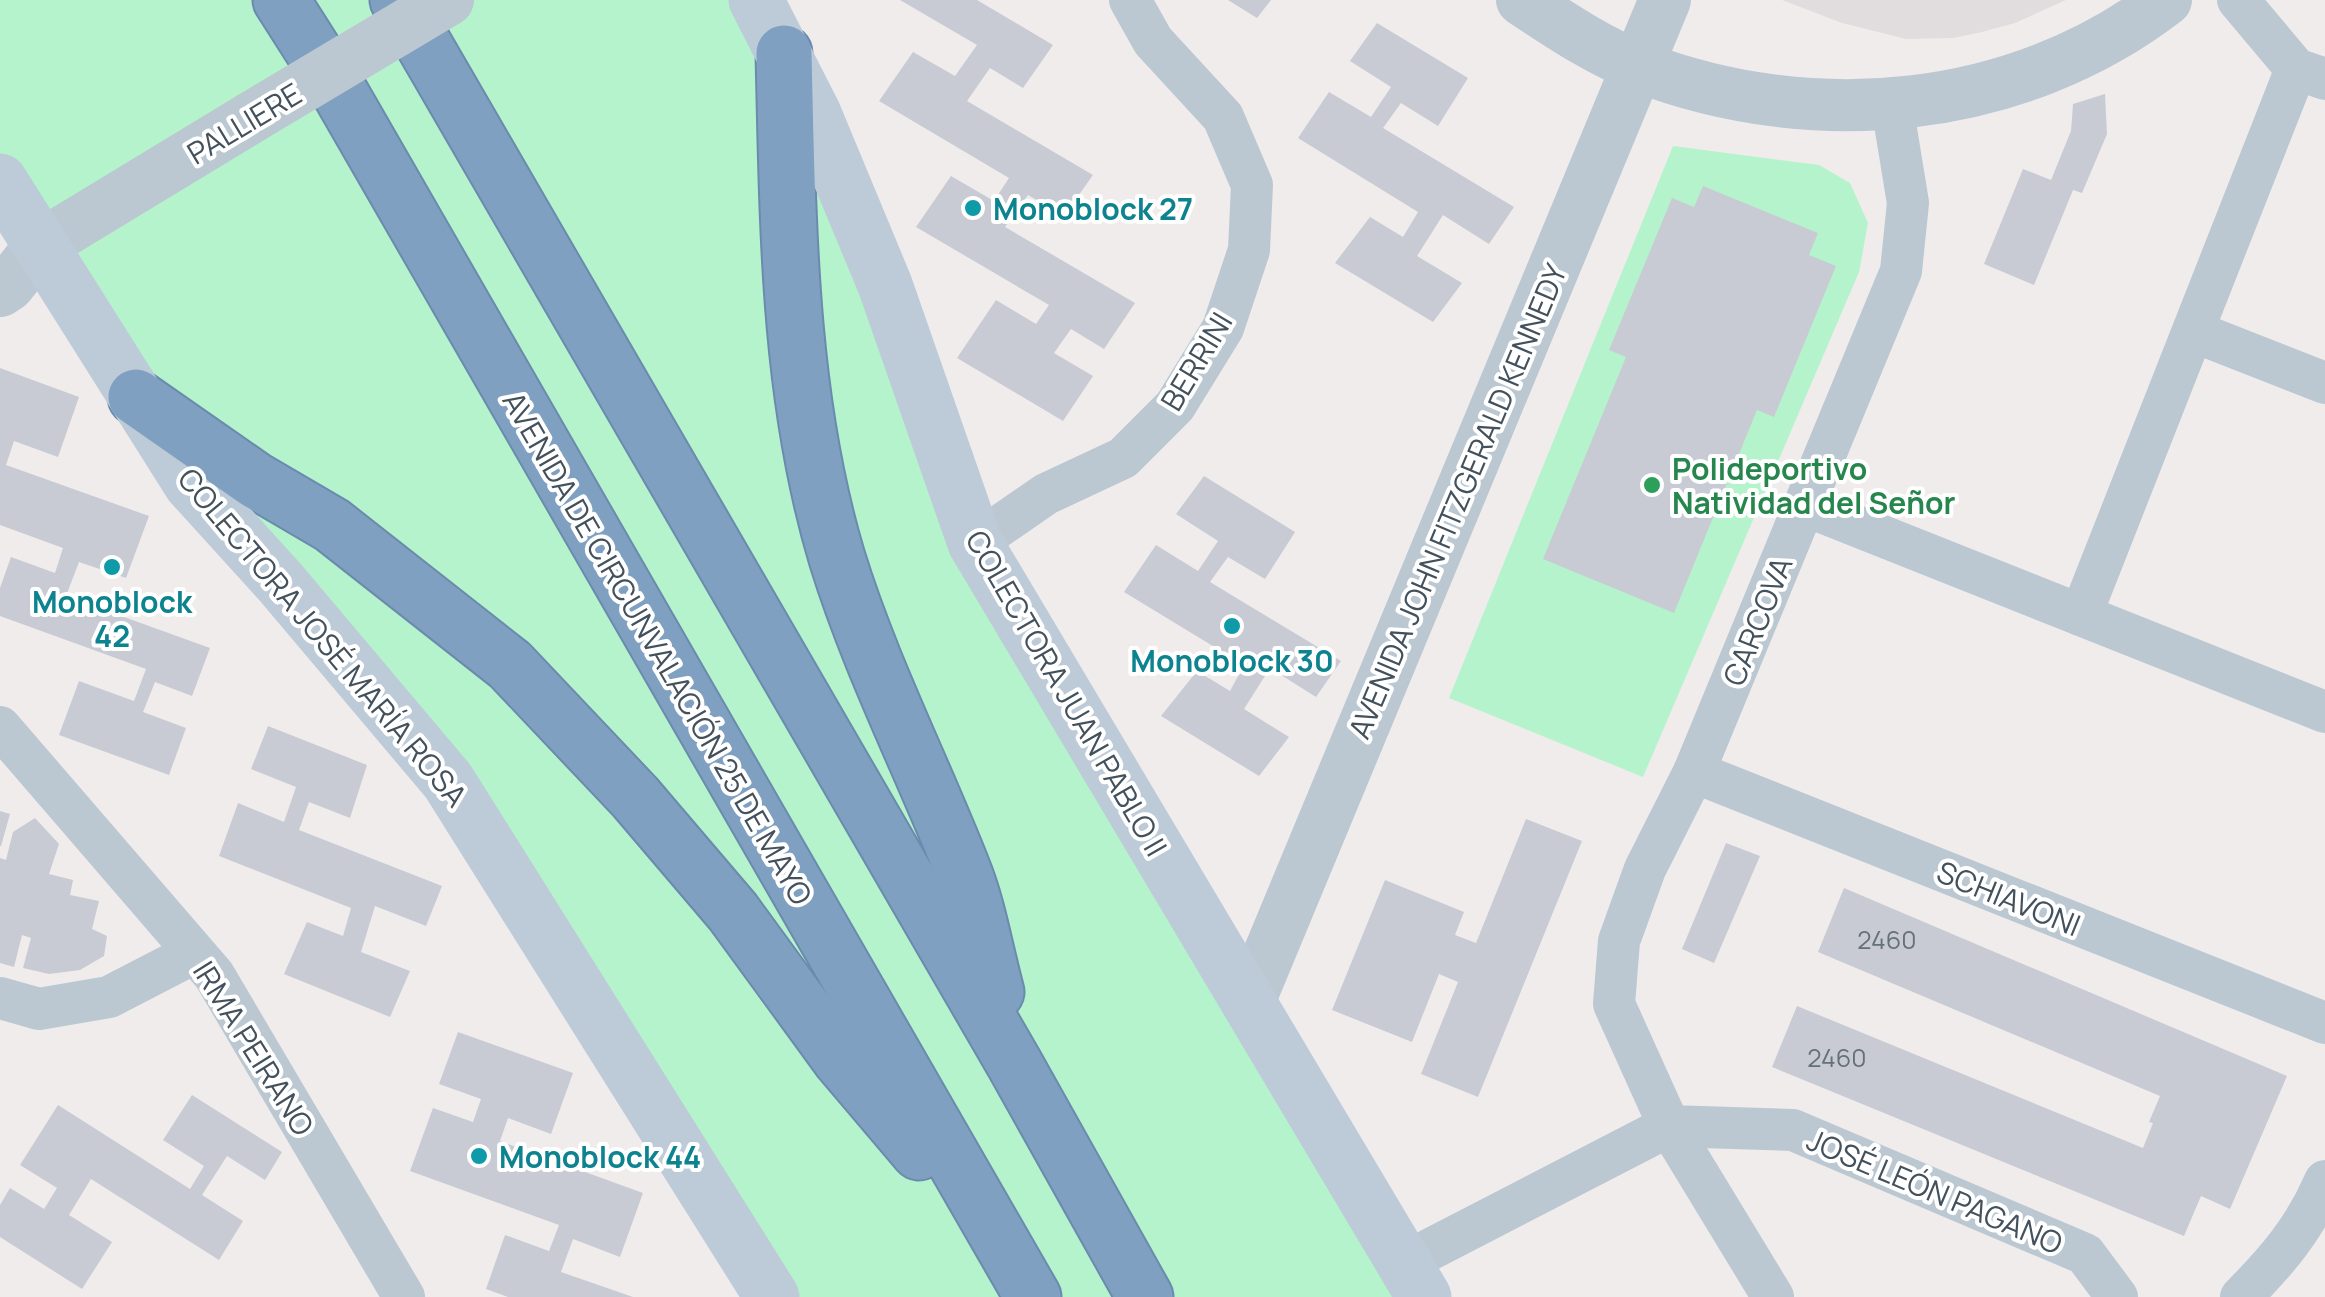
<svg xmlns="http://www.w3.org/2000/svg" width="2325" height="1297" viewBox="0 0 2325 1297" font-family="Manrope,sans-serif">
  <rect width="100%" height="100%" fill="#f0ecec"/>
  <path fill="#e1ddde" d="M1782 0H2066L2015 23 1982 32 1953 38 1906 39 1842 23Z"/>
  <g fill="#b5f3cc">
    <path d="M0 0H756L975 543 1424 1297H772L0 181Z"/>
    <path d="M1673 146 1819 165 1850 183 1868 223 1859 272 1643 777 1449 698Z"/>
  </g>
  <g fill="#c8cbd3">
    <path d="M900 0H977L1053 45 1023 88 990 68 967 101 1093 175 1064 216 1028 195 1005 227 1135 303 1104 349 1071 329 1054 353 1093 376 1063 421 957 358 996 300 1036 324 1049 305 916 227 951 176 994 201 1009 178 879 101 913 52 955 76 977 45Z"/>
    <path d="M1228 0H1271L1257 18Z"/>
    <path d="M1377 23 1468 78 1438 126 1401 103 1383 128 1514 207 1489 244 1443 215 1417 256 1462 283 1433 322 1335 263 1370 217 1403 237 1418 212 1298 138 1329 92 1371 117 1391 87 1350 61Z"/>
    <path d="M2105 94 2107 134 2082 193 2073 190 2034 285 1984 264 2023 169 2051 180 2071 131 2073 104Z"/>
    <path d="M1703 186 1818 233 1809 255 1836 266 1774 417 1757 410 1674 613 1543 559 1626 357 1609 350 1672 198 1694 207Z"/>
    <path d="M0 368 79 397 58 457 14 441 6 465 149 516 126 578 79 562 66 596 210 648 192 696 155 682 143 712 186 728 169 775 59 735 79 681 134 701 146 669 0 616V588L11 557 55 573 63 548 0 525Z"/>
    <path d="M1204 476 1295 532 1265 579 1228 557 1210 582 1341 661 1316 697 1270 668 1244 709 1289 737 1259 776 1161 716 1197 671 1230 691 1244 665 1124 592 1156 545 1198 571 1218 541 1176 514Z"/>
    <path d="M268 726 367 765 350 818 309 802 299 830 442 886 426 926 375 906 361 952 410 971 390 1017 284 974 307 922 343 936 351 908 219 856 238 803 284 822 296 787 251 769Z"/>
    <path d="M0 811 10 814 1 846H0Z"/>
    <path d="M35 818 59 844 49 874 73 880 70 895 99 901 92 929 107 936 104 956 80 970 49 974 23 968 31 938 22 935 14 967 0 963V858L6 860 13 832Z"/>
    <path d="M1526 819 1582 841 1478 1097 1421 1074 1458 982 1439 974 1412 1042 1332 1010 1385 880 1464 912 1455 935 1476 943Z"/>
    <path d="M1726 843 1760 856 1714 963 1682 949Z"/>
    <path d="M1844 888 2287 1076 2230 1209 2201 1196 2184 1236 1772 1067 1797 1006 2143 1148 2153 1123 2149 1122 2160 1096 1818 952Z"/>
    <path d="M458 1032 573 1073 551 1134 508 1118 500 1141 643 1193 620 1257 573 1239 561 1272 633 1297H508L486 1289 505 1235 549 1251 559 1225 410 1171 433 1108 473 1122 481 1099 439 1084Z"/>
    <path d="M192 1095 282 1152 265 1180 227 1156 202 1195 243 1221 219 1260 91 1179 69 1215 112 1242 82 1289 0 1237V1205L10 1188 44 1209 57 1188 20 1165 58 1105 190 1189 204 1166 163 1140Z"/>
  </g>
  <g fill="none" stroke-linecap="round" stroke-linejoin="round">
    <defs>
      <g id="motorway">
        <path d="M281 0 339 91 1033 1297"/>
        <path d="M398 0 1014 1063 1145 1297"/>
        <path d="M784 53C788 222 788 395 837 558 870 665 921 764 962 868 978 907 985 952 996 992"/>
        <path d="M136 397 255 480 332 525 510 665 635 797 733 912 841 1060 919 1152"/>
      </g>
    </defs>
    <use href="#motorway" stroke="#6a8bad" stroke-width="59"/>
    <g stroke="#bbc8d1" stroke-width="42">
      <path d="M2238 0 2296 69 2325 79"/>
      <path d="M2195 332 2325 383"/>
      <path d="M1804 505 2325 712"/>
      <path d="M975 543 1046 494 1123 458 1175 406 1223 328 1249 250 1252 185 1223 117 1153 41 1130 0"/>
      <path d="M2081 615 2296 69"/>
      <path d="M0 727 214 975 404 1297"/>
      <path d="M1694 772 2325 1023"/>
      <path d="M0 998 39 1009 109 997 194 953"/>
      <path d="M1404 1263 1669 1126 1793 1130 2085 1254 2117 1297"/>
      <path d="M1773 1297 1669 1126 1614 1004 1619 941 1645 869 1694 772 1901 271 1908 203 1892 105"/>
      <path d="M2241 1297C2277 1261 2305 1228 2325 1181"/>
    </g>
    <g stroke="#bbc8d1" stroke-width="52">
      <path d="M1522 0C1560 25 1598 51 1640 67 1813 133 2017 115 2166 0"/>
      <path d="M0 291 9 285 41 245 252 117"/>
      <path d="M1249 1002 1665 0"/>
    </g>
    <g stroke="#bdcbd8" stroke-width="55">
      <path d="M756 0 814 114 885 285 975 543 1424 1297"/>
      <path d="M0 181 191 484 280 582 448 781 772 1297"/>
    </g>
    <use href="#motorway" stroke="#7fa0c1" stroke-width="55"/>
    <path stroke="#bbc8d1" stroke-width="52" d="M252 117 448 0"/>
  </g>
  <g fill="#0f9aa8" stroke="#fff" stroke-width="4">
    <circle cx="973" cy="208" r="10"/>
    <circle cx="112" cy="567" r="10"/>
    <circle cx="1232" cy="626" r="10"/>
    <circle cx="479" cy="1156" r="10"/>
  </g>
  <circle fill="#2e9e5b" stroke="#fff" stroke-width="4" cx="1652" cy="485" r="10"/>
  <g text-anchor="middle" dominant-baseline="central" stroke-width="8" stroke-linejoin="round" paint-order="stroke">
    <g font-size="25" fill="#64707a">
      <text x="1887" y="939">2460</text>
      <text x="1837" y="1057">2460</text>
    </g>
    <g font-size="30" fill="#43515c" stroke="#fff">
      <text transform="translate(244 123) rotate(-31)">PALLIERE</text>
      <text transform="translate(1196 361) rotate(-59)">BERRINI</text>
      <text transform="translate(1457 501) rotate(-67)">AVENIDA JOHN FITZGERALD KENNEDY</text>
      <text transform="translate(1757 621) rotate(-68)">CARCOVA</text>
      <text transform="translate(323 637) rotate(50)">COLECTORA JOSÉ MARÍA ROSA</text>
      <text transform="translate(658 648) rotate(60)">AVENIDA DE CIRCUNVALACIÓN 25 DE MAYO</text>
      <text transform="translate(1067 693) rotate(60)">COLECTORA JUAN PABLO II</text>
      <text transform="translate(2009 898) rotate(22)">SCHIAVONI</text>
      <text transform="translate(254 1048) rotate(58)">IRMA PEIRANO</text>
      <text transform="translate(1935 1191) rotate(23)">JOSÉ LEÓN PAGANO</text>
    </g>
    <g font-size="30" font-weight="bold" fill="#0d838f" stroke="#fff" text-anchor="start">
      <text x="993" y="208">Monoblock 27</text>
      <text x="112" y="601" text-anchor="middle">Monoblock<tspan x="112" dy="34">42</tspan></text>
      <text x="1232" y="660" text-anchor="middle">Monoblock 30</text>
      <text x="499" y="1156">Monoblock 44</text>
    </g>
    <g font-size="30" font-weight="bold" fill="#27864d" stroke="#fff" text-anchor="start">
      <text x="1672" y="468">Polideportivo<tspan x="1672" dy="34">Natividad del Señor</tspan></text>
    </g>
  </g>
</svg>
